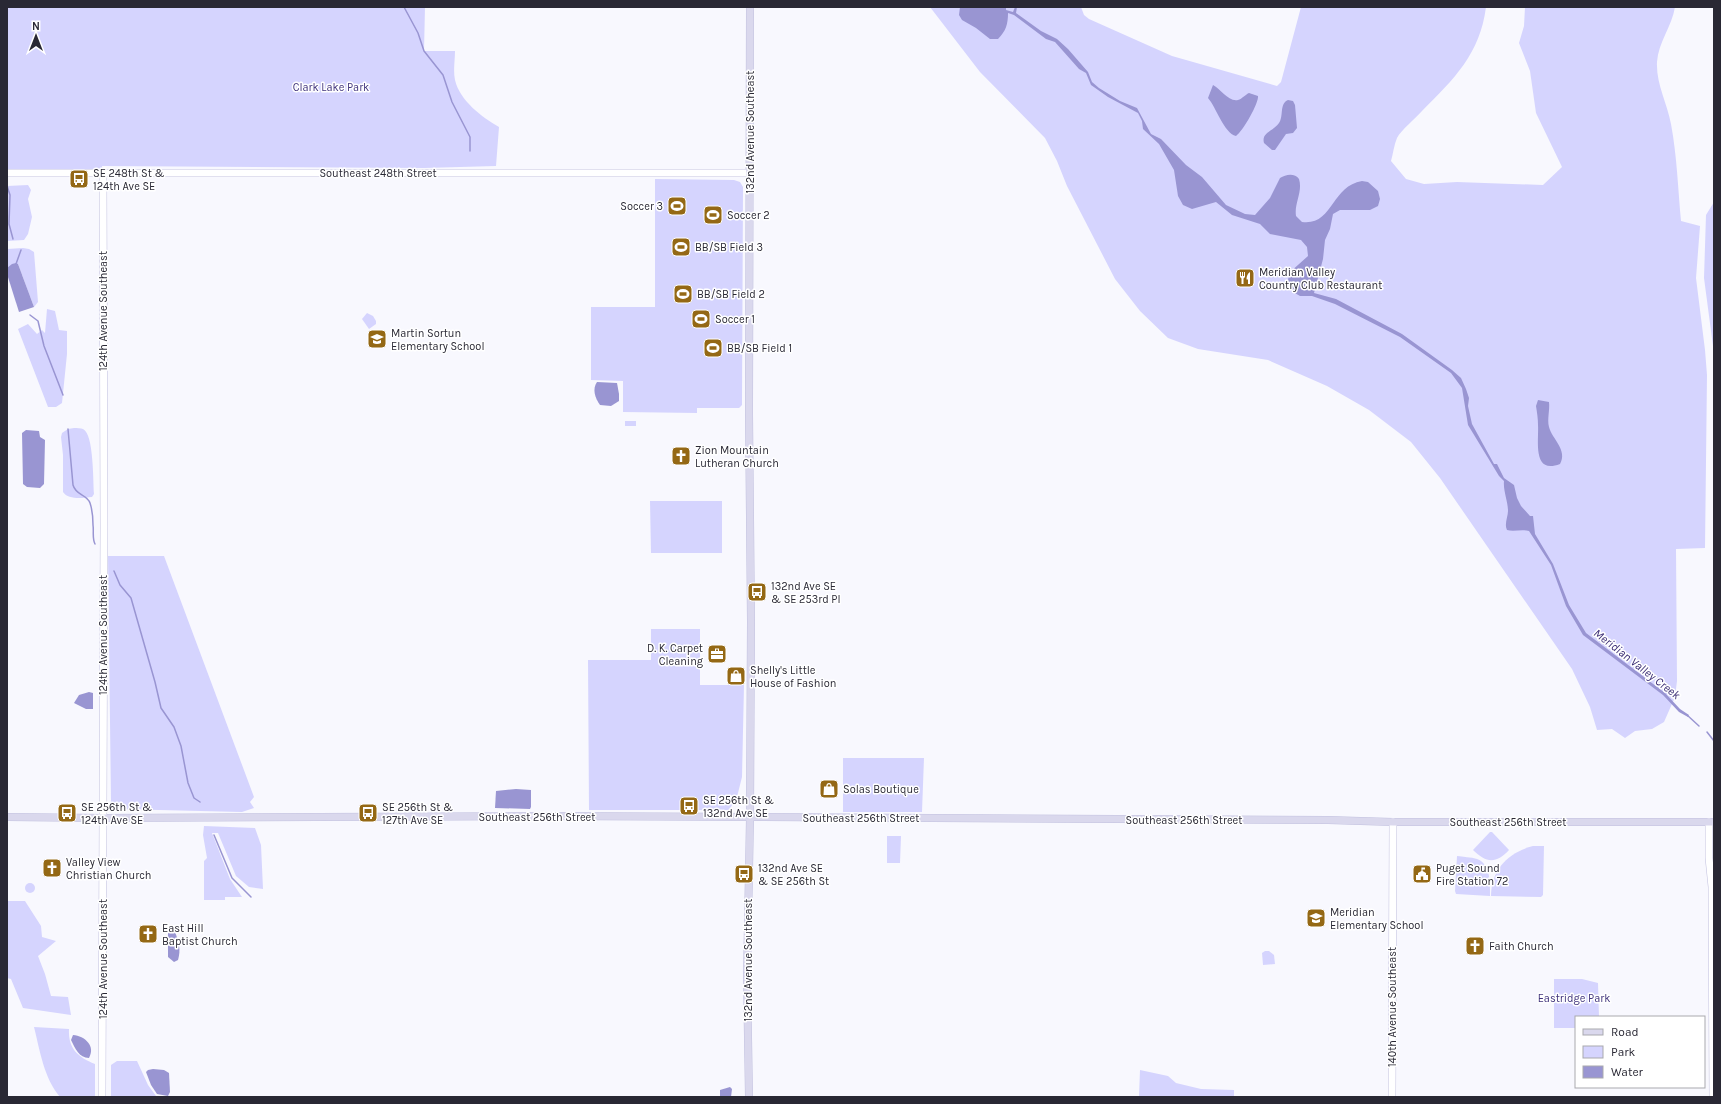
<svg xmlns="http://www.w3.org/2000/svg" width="1721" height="1104" viewBox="0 0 1721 1104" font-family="Karla,sans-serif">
  <rect width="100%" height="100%" fill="#f8f8fe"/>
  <g fill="#d5d4fe">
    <path d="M7 7H425L424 51H455C455 60 453 71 455 80 460 101 482 117 499 127L496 166 424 168 102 166 103 173H7Z"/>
    <path d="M930 7H1081L1084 15 1089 19 1172 56 1277 86 1281 82 1301 7H1486C1480 54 1454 79 1422 111 1416 118 1401 130 1397 138 1394 145 1393 154 1391 161L1406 179 1424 184 1457 182 1543 185 1562 167 1536 113 1530 71 1519 43 1524 26 1525 7H1675C1672 26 1658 43 1657 62 1656 84 1667 103 1671 124 1677 156 1678 189 1681 221L1700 226 1696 278 1705 350 1707 375 1705 548 1676 549 1677 681 1675 697 1664 722 1652 729 1635 731 1625 738 1612 729 1597 730 1590 707 1572 669 1440 478 1411 442 1369 410 1327 386 1268 360 1198 349 1168 338 1140 311 1115 279 1067 186 1057 161 1045 138 980 72Z"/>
    <path d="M655 179 734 180 740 182 743 187 742 405 739 408H697V413L623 412V381L591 380V307H655Z"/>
    <path d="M28 185 31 190 28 199 32 217 28 234 24 240 7 241V186Z"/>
    <path d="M1714 202V519L1713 520V346L1704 278 1706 215Z"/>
    <path d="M23 248 29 249 34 252 38 302 34 307 18 264 7 269V249Z"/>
    <path d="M47 309 55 311 59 330 67 331V354L62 403 56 407H48L18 329 28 324 37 334 42 330 45 333Z"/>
    <path d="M367 313 373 316 376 321V324L369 329 362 319Z"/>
    <rect x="625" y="421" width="11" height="5"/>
    <path d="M74 428C77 428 81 428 83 429 94 434 93 482 94 494L92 497C83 498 68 500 63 492V455L61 437 62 433 68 429Z"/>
    <path d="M650 501H722V553H651Z"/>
    <path d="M108 556H164L254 797 250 802 254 808 242 812 118 809 115 808 111 803Z"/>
    <path d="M651 629H700V685H744L742 777 737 797 729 810H589L588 660H651Z"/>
    <path d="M843 758H924L922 812H843Z"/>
    <path d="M204 826 255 828 261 845 263 889 249 887 236 876 218 833H212L230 879 242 897H225V900H204V861L207 858 203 835Z"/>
    <path d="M1490 832H1492L1509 850C1496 864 1486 863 1473 850Z"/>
    <path d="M887 836H901L900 863H887Z"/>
    <path d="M1533 846H1544L1543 895 1541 897 1491 896C1491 869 1509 852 1533 846Z"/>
    <path d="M1457 856C1463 857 1471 857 1477 859 1491 864 1490 884 1490 896L1456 894 1455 891Z"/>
    <circle cx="30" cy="888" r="5"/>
    <path d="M7 901H25L41 926 42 937 56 941 38 956 45 974 51 996 68 997 71 1015 23 1008 11 979 7 978Z"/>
    <path d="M1265 951H1269L1274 955 1275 964 1263 965 1262 953Z"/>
    <path d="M1554 979H1582L1598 983 1599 1017H1576V1028H1554Z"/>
    <path d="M34 1027 69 1029C68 1049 78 1057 95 1064V1097H60C44 1078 40 1051 34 1027Z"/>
    <path d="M117 1061H137L148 1085 156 1096 111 1097V1065Z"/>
    <path d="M1140 1070 1168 1076 1176 1083 1201 1089 1234 1090V1097H1139Z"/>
  </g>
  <g fill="#9995d2">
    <path d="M960 7H1006V10L1013 12 1015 7H1017L1016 13 1041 31 1057 39 1068 49 1088 72 1092 82 1099 88 1120 101 1137 108 1151 134 1161 139 1186 165 1202 177 1226 205 1245 214 1255 215 1270 198 1280 178C1286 174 1295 173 1299 179 1303 192 1294 203 1296 216L1302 222C1333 226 1331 186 1362 181L1368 182 1378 191 1380 199 1378 206 1370 210H1340L1333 214 1330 229 1325 240 1323 259 1314 293 1336 299 1402 334 1452 370 1461 378 1466 389 1469 398 1468 406 1472 424 1494 464H1497L1504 478 1514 485 1517 498 1521 506 1530 516H1533L1535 534 1553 564 1569 605 1586 633 1665 693 1680 709 1689 715 1688 717 1679 712 1663 695 1583 635 1566 606 1551 565 1529 531C1521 529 1514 532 1507 530 1504 524 1508 517 1508 511 1508 501 1503 491 1504 481L1499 476 1468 425 1462 388 1451 373 1400 337 1335 304 1312 296H1300L1293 292 1288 281 1289 273 1308 256 1307 247 1301 240 1270 234 1260 224 1232 215 1216 202 1192 209 1183 205 1178 196 1174 170 1159 144 1143 129 1142 121 1138 113 1108 97 1091 85 1086 73 1079 69 1055 42 1046 39 1014 15 1008 13C1008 24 1006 31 998 39H990L976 28 962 20 959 15Z"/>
    <path d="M1213 85C1221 89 1228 102 1238 100 1242 99 1246 94 1249 93L1258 96C1259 103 1243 131 1236 136 1224 133 1216 107 1208 98Z"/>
    <path d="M1288 100 1293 101 1295 105 1297 128 1293 133 1286 134 1275 150H1272L1264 143C1261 132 1274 131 1279 123 1284 116 1279 104 1288 100Z"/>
    <path d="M16 263 18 264 34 307 19 312 7 274V268L12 264Z"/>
    <path d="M597 382 617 383 619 394V401L611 406 600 405C595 398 592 389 597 382Z"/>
    <path d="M1538 400 1549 402C1550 410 1547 419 1549 427 1552 439 1568 450 1560 464 1532 475 1539 440 1538 425 1538 419 1537 412 1536 406Z"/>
    <path d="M26 430 39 431 40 437 45 440 44 484 40 488 27 487 23 484 22 433Z"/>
    <path d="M89 692 93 693V709H86L74 703 79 695Z"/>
    <path d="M516 789 531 790V807L530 809 495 808 496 791Z"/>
    <path d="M170 931 175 932C179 942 181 950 178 960L174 962 168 957V933Z"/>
    <path d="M73 1035C85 1036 96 1046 89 1058 79 1058 75 1048 71 1040Z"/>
    <path d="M153 1069 164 1070 169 1073 170 1092 168 1096 157 1094 151 1085 146 1072 148 1070Z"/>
    <path d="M730 1087 732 1089 731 1097 720 1096V1090Z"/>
  </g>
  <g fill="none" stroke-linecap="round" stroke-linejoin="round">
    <g stroke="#9995d2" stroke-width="1.5">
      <path d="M404 7 418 33 424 51 443 75 452 102 470 137V151"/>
      <path d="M7 186 10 195 9 224 13 239"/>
      <path d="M16 264 21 250"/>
      <path d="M30 315 38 321 44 346 63 395"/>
      <path d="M68 429 73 485C76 496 87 494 90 503 92 509 93 518 93 525 94 532 92 538 95 544"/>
      <path d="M114 571 120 585 131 598 155 682 161 708 174 727 181 746 188 783 194 798 200 802"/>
      <path d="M1687 715 1699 726"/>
      <path d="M1707 732 1714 741"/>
      <path d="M214 835 232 878 251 897"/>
    </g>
    <defs>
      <g id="tertiary">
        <path d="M7 173H750"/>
        <path d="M1709 822V858L1712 887 1713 1097"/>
        <path d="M102 1097 104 526 103 173"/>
        <path d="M1392 1097 1393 822"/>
      </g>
      <g id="secondary">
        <path d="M7 817 103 818 545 816 1328 820 1393 822H1714"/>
        <path d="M749 1097 747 976 750 818 751 621 749 413 750 7"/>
      </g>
    </defs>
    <use href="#tertiary" stroke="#c2c1df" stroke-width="8"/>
    <use href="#secondary" stroke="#c2c1df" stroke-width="8"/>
    <use href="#tertiary" stroke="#fff" stroke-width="7"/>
    <use href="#secondary" stroke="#dad8ed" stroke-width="7"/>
  </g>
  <defs>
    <symbol id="bus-square" viewBox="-11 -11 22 22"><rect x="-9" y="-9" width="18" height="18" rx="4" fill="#946815" stroke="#fff"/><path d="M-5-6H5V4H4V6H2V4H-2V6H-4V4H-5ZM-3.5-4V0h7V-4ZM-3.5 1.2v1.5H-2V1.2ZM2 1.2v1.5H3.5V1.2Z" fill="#fff"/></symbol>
    <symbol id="stadium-square" viewBox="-11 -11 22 22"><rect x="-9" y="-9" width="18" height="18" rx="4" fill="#946815" stroke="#fff"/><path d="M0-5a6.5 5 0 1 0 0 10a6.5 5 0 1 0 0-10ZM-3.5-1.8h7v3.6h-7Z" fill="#fff"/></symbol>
    <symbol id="restaurant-square" viewBox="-11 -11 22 22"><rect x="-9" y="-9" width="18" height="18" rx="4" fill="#946815" stroke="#fff"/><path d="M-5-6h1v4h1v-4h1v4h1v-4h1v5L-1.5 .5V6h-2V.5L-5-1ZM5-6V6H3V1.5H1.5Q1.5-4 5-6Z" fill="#fff"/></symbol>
    <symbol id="school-square" viewBox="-11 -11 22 22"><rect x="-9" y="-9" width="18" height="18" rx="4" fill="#946815" stroke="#fff"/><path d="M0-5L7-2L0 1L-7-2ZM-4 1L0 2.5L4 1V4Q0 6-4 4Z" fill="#fff"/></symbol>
    <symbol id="church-square" viewBox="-11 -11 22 22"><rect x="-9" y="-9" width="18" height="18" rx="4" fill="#946815" stroke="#fff"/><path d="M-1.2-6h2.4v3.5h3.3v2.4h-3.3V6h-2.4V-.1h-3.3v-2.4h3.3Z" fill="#fff"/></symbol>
    <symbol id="office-square" viewBox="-11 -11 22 22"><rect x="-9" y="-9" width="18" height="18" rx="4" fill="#946815" stroke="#fff"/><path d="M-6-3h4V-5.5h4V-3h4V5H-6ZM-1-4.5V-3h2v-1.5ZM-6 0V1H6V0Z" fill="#fff"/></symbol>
    <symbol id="shop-square" viewBox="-11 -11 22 22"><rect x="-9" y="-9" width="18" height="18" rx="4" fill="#946815" stroke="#fff"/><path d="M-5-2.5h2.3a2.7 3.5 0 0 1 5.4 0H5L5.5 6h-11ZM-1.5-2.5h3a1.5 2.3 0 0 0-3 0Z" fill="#fff"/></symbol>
    <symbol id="civic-square" viewBox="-11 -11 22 22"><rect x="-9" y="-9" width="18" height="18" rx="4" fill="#946815" stroke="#fff"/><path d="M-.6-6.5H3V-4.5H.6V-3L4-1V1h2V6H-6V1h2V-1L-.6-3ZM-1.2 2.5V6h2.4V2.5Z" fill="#fff"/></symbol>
  </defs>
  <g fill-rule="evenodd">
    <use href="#bus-square" x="68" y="168" width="22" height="22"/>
    <use href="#stadium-square" x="666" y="195" width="22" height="22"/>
    <use href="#stadium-square" x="702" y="204" width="22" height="22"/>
    <use href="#stadium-square" x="670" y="236" width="22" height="22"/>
    <use href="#restaurant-square" x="1234" y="267" width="22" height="22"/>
    <use href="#stadium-square" x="672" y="283" width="22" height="22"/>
    <use href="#stadium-square" x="690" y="308" width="22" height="22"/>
    <use href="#school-square" x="366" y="328" width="22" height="22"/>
    <use href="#stadium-square" x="702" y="337" width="22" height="22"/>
    <use href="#church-square" x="670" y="445" width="22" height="22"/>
    <use href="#bus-square" x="746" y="581" width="22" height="22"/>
    <use href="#office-square" x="706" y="643" width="22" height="22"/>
    <use href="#shop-square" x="725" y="665" width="22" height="22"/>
    <use href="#shop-square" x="818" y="778" width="22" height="22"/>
    <use href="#bus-square" x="678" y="795" width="22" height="22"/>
    <use href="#bus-square" x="56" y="802" width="22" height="22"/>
    <use href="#bus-square" x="357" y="802" width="22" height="22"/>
    <use href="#church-square" x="41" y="857" width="22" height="22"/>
    <use href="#bus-square" x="733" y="863" width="22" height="22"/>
    <use href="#civic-square" x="1411" y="863" width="22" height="22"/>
    <use href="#school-square" x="1305" y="907" width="22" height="22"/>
    <use href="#church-square" x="137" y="923" width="22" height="22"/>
    <use href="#church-square" x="1464" y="935" width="22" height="22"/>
  </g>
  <g text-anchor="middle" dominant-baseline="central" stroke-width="3" stroke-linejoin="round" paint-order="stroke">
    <g font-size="11" fill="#3f327b" stroke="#fff">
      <text x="331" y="87">Clark Lake Park</text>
      <text x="1574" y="998">Eastridge Park</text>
    </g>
    <g font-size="11" fill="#292834" stroke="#fff">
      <text transform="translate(750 132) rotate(-90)">132nd Avenue Southeast</text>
      <text x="378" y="173">Southeast 248th Street</text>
      <text transform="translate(103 311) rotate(-90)">124th Avenue Southeast</text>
      <text transform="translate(103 635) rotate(-90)">124th Avenue Southeast</text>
      <text x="537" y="817">Southeast 256th Street</text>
      <text x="861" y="818">Southeast 256th Street</text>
      <text x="1184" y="820">Southeast 256th Street</text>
      <text x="1508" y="822">Southeast 256th Street</text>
      <text transform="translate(103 959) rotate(-90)">124th Avenue Southeast</text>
      <text transform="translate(748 960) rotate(-90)">132nd Avenue Southeast</text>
      <text transform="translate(1392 1007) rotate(-90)">140th Avenue Southeast</text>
    </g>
    <g font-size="11" fill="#292834" stroke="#fff" text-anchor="start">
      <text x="93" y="173">SE 248th St &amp;<tspan x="93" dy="13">124th Ave SE</tspan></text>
      <text x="663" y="206" text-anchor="end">Soccer 3</text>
      <text x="727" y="215">Soccer 2</text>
      <text x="695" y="247">BB/SB Field 3</text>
      <text x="1259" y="272">Meridian Valley<tspan x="1259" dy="13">Country Club Restaurant</tspan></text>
      <text x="697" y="294">BB/SB Field 2</text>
      <text x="715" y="319">Soccer 1</text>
      <text x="391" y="333">Martin Sortun<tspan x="391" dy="13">Elementary School</tspan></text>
      <text x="727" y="348">BB/SB Field 1</text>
      <text x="695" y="450">Zion Mountain<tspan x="695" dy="13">Lutheran Church</tspan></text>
      <text x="771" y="586">132nd Ave SE<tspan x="771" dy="13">&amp; SE 253rd Pl</tspan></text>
      <text x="703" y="648" text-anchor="end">D. K. Carpet<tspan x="703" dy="13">Cleaning</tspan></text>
      <text x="750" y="670">Shelly's Little<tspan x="750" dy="13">House of Fashion</tspan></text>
      <text x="843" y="789">Solas Boutique</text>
      <text x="703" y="800">SE 256th St &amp;<tspan x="703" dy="13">132nd Ave SE</tspan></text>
      <text x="81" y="807">SE 256th St &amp;<tspan x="81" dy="13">124th Ave SE</tspan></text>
      <text x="382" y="807">SE 256th St &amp;<tspan x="382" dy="13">127th Ave SE</tspan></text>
      <text x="66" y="862">Valley View<tspan x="66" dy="13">Christian Church</tspan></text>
      <text x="758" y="868">132nd Ave SE<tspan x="758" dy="13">&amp; SE 256th St</tspan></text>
      <text x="1436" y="868">Puget Sound<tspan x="1436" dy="13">Fire Station 72</tspan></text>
      <text x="1330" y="912">Meridian<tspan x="1330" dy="13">Elementary School</tspan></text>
      <text x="162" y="928">East Hill<tspan x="162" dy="13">Baptist Church</tspan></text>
      <text x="1489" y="946">Faith Church</text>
    </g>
    <g font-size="12" font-style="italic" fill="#382a73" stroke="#fff">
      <text transform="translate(1637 664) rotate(38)">Meridian Valley Creek</text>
    </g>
  </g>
  <rect width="1721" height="1104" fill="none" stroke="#292834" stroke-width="16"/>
  <rect x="1575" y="1016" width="130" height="72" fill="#ffffff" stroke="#a9a9ae"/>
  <rect x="1583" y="1029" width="20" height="6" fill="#dad8ed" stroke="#a9a9ae"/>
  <text x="1611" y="1036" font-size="12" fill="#292834">Road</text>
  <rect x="1583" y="1046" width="20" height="12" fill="#d5d4fe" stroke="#a9a9ae"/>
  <text x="1611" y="1056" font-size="12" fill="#292834">Park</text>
  <rect x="1583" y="1066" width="20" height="12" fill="#9995d2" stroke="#a9a9ae"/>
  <text x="1611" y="1076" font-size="12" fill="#292834">Water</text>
  <g transform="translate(36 36)" stroke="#ffffff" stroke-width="3" paint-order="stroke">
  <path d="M0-3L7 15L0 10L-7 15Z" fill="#292834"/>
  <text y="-6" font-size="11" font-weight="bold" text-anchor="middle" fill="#292834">N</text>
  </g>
</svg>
